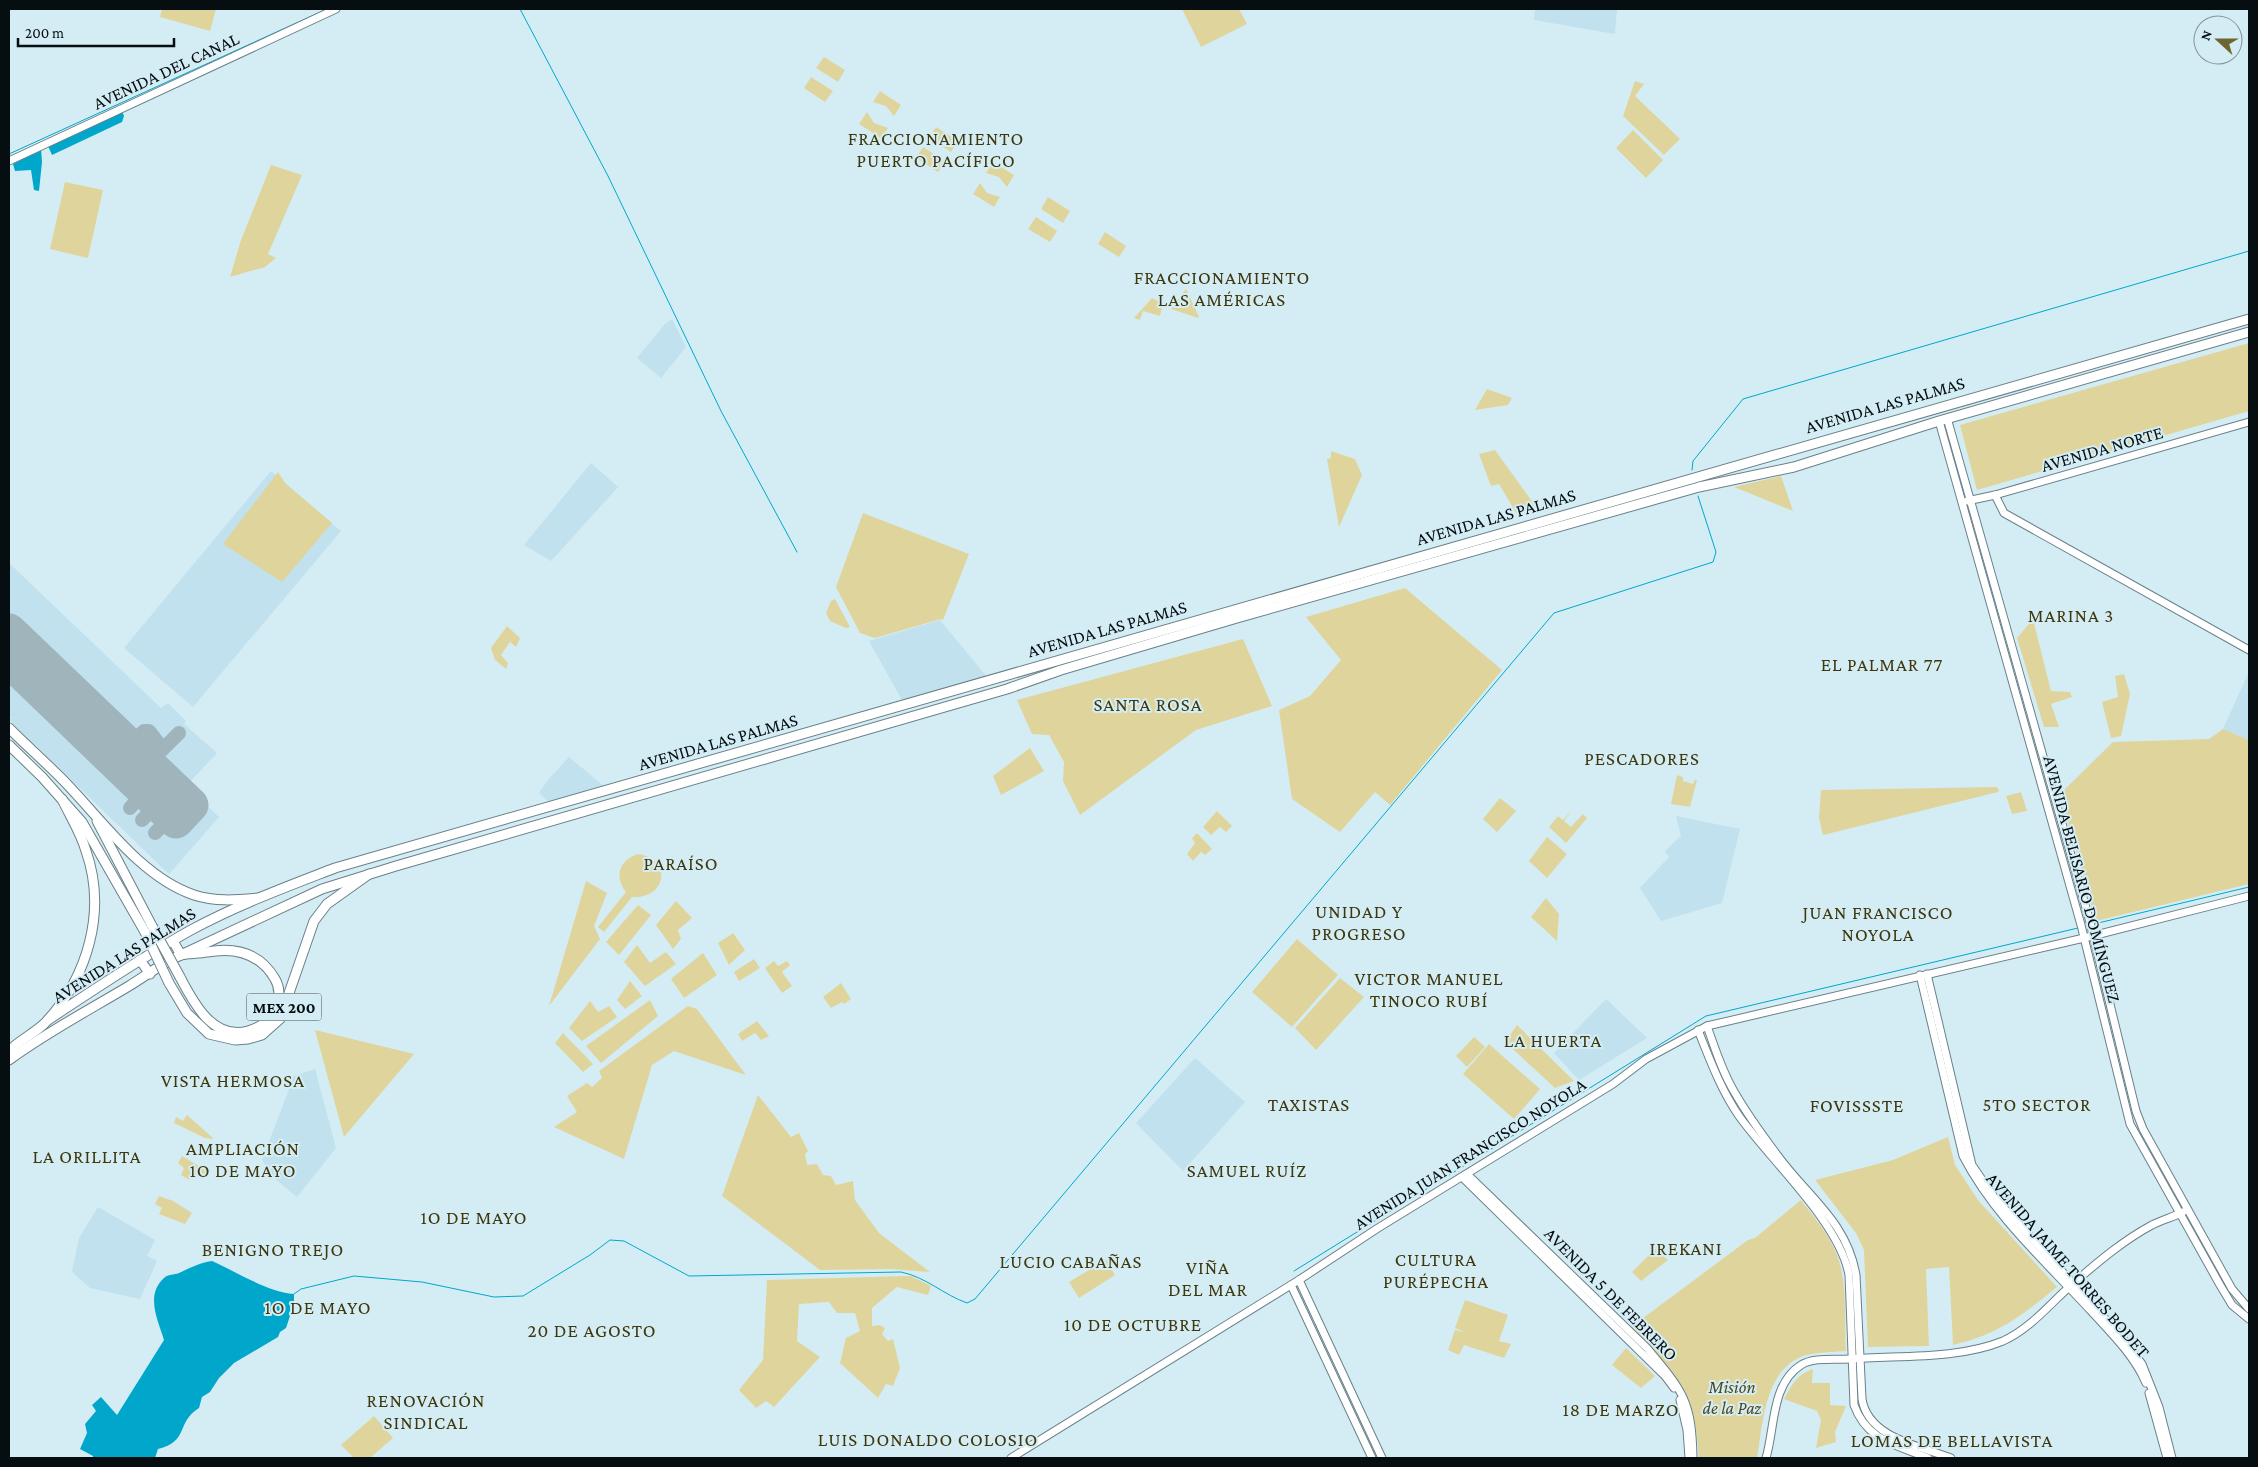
<svg xmlns="http://www.w3.org/2000/svg" width="2258" height="1467" viewBox="0 0 2258 1467" font-family="'Crimson Pro',serif">
  <rect width="100%" height="100%" fill="#d4edf5"/>
  <g fill="#c0e1ed">
    <path d="M1535 9H1617L1615 34 1534 20Z"/>
    <path d="M672 319 686 347 661 378 637 358 665 324Z"/>
    <path d="M591 463 618 487 551 561 524 545Z"/>
    <path d="M271 471 341 531 193 707 124 648Z"/>
    <path d="M9 563 161 708 168 703 186 721 184 724 217 753 186 786 219 817 169 874 9 720 12 717 9 715Z"/>
    <path d="M940 620 986 676 903 702 869 641Z"/>
    <path d="M2249 672V740L2223 729Z"/>
    <path d="M569 757 605 787 550 803 539 793 548 780Z"/>
    <path d="M1676 816 1740 829 1722 903 1661 921 1640 888 1669 857 1665 851 1681 836Z"/>
    <path d="M1606 999 1647 1038 1579 1080 1554 1053Z"/>
    <path d="M1195 1058 1245 1102 1183 1171 1136 1123Z"/>
    <path d="M315 1069 336 1148 297 1197 274 1178 262 1160 294 1076Z"/>
    <path d="M98 1207 155 1240 147 1256 157 1261 140 1299 90 1288 72 1272 79 1238Z"/>
  </g>
  <g fill="#dfd59c">
    <path d="M162 9H216L210 31 160 17Z"/>
    <path d="M1182 9H1239L1247 24 1201 47Z"/>
    <path d="M824 57 845 70 838 82 816 68Z"/>
    <path d="M811 77 833 91 825 102 804 88Z"/>
    <path d="M1635 81 1644 84 1635 96 1680 139 1664 155 1623 116Z"/>
    <path d="M880 91 901 105 894 116 886 106 873 102Z"/>
    <path d="M867 112 874 123 888 128 881 138 859 124Z"/>
    <path d="M936 127 958 141 951 152 929 138Z"/>
    <path d="M1633 130 1663 160 1646 178 1616 148Z"/>
    <path d="M923 147 945 161 938 172 916 158Z"/>
    <path d="M993 162 1014 175 1007 187 999 177 986 173Z"/>
    <path d="M271 165 302 175 268 254 276 258 265 267 230 277 241 240Z"/>
    <path d="M65 182 103 190 88 258 50 249Z"/>
    <path d="M980 183 987 193 1000 197 994 207 973 194Z"/>
    <path d="M1048 197 1070 211 1063 223 1041 209Z"/>
    <path d="M1036 217 1057 231 1050 242 1028 229Z"/>
    <path d="M1105 232 1126 246 1119 257 1098 244Z"/>
    <path d="M1186 289 1199 317 1198 318 1171 309Z"/>
    <path d="M1152 298 1163 304 1160 316 1143 311 1140 320 1134 318Z"/>
    <path d="M2249 343V411L1977 490 1960 425Z"/>
    <path d="M1487 389 1512 398 1508 405 1475 410Z"/>
    <path d="M1495 450 1539 511 1518 516 1499 484 1491 486 1479 454Z"/>
    <path d="M1331 451 1355 459 1362 475 1339 527 1327 459 1331 458Z"/>
    <path d="M278 472 286 484 332 523 282 582 223 544Z"/>
    <path d="M1781 476 1793 511 1734 487Z"/>
    <path d="M863 513 969 554 943 620 941 619 875 638 860 633 836 587Z"/>
    <path d="M1405 588 1502 670 1390 805 1375 792 1340 832 1292 799 1279 710 1310 696 1341 660 1306 617Z"/>
    <path d="M835 599 850 627 846 628 830 621 826 613 831 601Z"/>
    <path d="M2033 619 2051 691 2070 692 2072 697 2051 704 2059 727H2044L2017 638Z"/>
    <path d="M507 626 520 638 516 647 510 642 501 655 508 663 506 669 495 660 491 648Z"/>
    <path d="M1243 639 1272 706 1196 730 1080 815 1063 781 1064 762 1049 735 1032 734 1017 700Z"/>
    <path d="M2124 674 2130 694 2121 736 2111 738 2102 702 2118 697 2115 676Z"/>
    <path d="M2223 729 2249 740V884L2096 921 2060 794 2113 742 2209 739Z"/>
    <path d="M1030 748 1044 771 1001 795 993 776Z"/>
    <path d="M1677 775 1683 777V781L1693 784 1695 780H1697L1690 807 1671 804Z"/>
    <path d="M1997 787 1999 790 1998 792 1823 835 1819 818 1821 790Z"/>
    <path d="M2021 792 2027 811 2012 814 2006 796Z"/>
    <path d="M1500 798 1516 811 1497 832 1483 819Z"/>
    <path d="M1572 810 1564 821 1571 827 1583 814 1587 818 1566 843 1549 827 1558 816 1563 820Z"/>
    <path d="M1217 811 1232 826 1226 832 1220 827 1211 835 1203 827Z"/>
    <path d="M1197 833 1212 849 1205 855 1201 852 1193 861 1187 854 1195 843 1192 838Z"/>
    <path d="M1547 837 1567 854 1547 878 1529 861Z"/>
    <path d="M638 854C672 858 668 899 632 897L604 932 598 927 626 892C614 877 619 860 638 854Z"/>
    <path d="M586 881 607 893 594 926 600 939 549 1006Z"/>
    <path d="M1546 898 1559 914 1557 941 1531 917Z"/>
    <path d="M676 901 692 918 678 930 681 939 673 949 656 925Z"/>
    <path d="M638 905 651 915 619 955 606 942Z"/>
    <path d="M733 933 745 950 729 965 718 943Z"/>
    <path d="M1297 939 1338 975 1292 1027 1252 992Z"/>
    <path d="M637 945 650 963 666 952 676 964 645 986 624 962Z"/>
    <path d="M703 953 717 975 684 998 671 979Z"/>
    <path d="M754 959 760 968 739 981 734 972Z"/>
    <path d="M774 961 778 966 787 961 790 965 782 972 792 986 782 993 765 968Z"/>
    <path d="M1340 978 1364 997 1316 1050 1295 1028Z"/>
    <path d="M630 981 642 996 625 1009 617 1000Z"/>
    <path d="M841 983 851 999 844 1004 842 1002 831 1008 823 997Z"/>
    <path d="M650 1000 658 1016 601 1063 586 1046Z"/>
    <path d="M590 1001 598 1012 609 1006 617 1017 582 1041 569 1028Z"/>
    <path d="M688 1006 697 1009 746 1075 674 1051 652 1065 624 1159 554 1127 577 1112 567 1096 587 1083 592 1087 602 1078 599 1071Z"/>
    <path d="M757 1021 769 1036 761 1040 755 1033 742 1041 738 1034Z"/>
    <path d="M1517 1025 1574 1081 1555 1088 1505 1042Z"/>
    <path d="M315 1030 414 1054 344 1137Z"/>
    <path d="M563 1033 593 1064 583 1072 555 1043Z"/>
    <path d="M1474 1037 1485 1047 1467 1067 1456 1056Z"/>
    <path d="M1489 1044 1540 1089 1514 1119 1463 1074Z"/>
    <path d="M758 1095 791 1137 799 1133 808 1151 805 1154 807 1165 817 1164 823 1175 831 1176 836 1185 853 1181 855 1200 879 1233 930 1272 890 1269 820 1270 722 1196Z"/>
    <path d="M187 1115 214 1139 205 1138 174 1123 176 1117 183 1121Z"/>
    <path d="M1948 1137 1955 1165 1978 1200 2057 1287C2021 1316 2000 1334 1953 1345L1949 1267 1926 1269 1929 1346 1868 1347 1864 1250 1856 1233 1815 1180 1893 1160Z"/>
    <path d="M182 1156 207 1171 203 1179 193 1175 189 1180 181 1175 184 1168 178 1163Z"/>
    <path d="M159 1196 173 1201 192 1213 185 1224 159 1214 162 1208 155 1204Z"/>
    <path d="M1801 1200C1814 1217 1829 1234 1837 1255 1848 1284 1844 1320 1846 1351 1832 1352 1817 1352 1803 1356 1764 1371 1763 1424 1757 1458H1699C1695 1386 1678 1377 1631 1327L1748 1240 1755 1238Z"/>
    <path d="M1655 1249 1668 1260 1641 1281 1632 1272Z"/>
    <path d="M1106 1260 1115 1275 1079 1298 1069 1282Z"/>
    <path d="M905 1276H911L931 1286 928 1295 897 1287 872 1308V1326L880 1325 885 1328 882 1334 888 1341 893 1339 900 1368 893 1386 886 1384 878 1398 840 1363 846 1338 860 1331 855 1313H837L829 1302 799 1304 797 1341 820 1357 774 1407 766 1401 756 1408 739 1390 763 1360 767 1280Z"/>
    <path d="M1465 1300 1508 1315 1499 1341 1511 1344 1504 1358 1464 1345 1459 1355 1448 1350 1455 1330 1465 1332 1455 1328Z"/>
    <path d="M1626 1348 1655 1376 1641 1388 1612 1365Z"/>
    <path d="M1813 1369 1812 1383H1830V1405L1846 1406 1835 1432 1836 1442 1816 1448 1821 1420 1817 1411 1784 1399C1792 1385 1797 1374 1813 1369Z"/>
    <path d="M374 1416 393 1438 370 1458H354L341 1445Z"/>
  </g>
  <g fill="#00a7cb">
    <path d="M122 111 124 116 122 122 52 155 48 146Z"/>
    <path d="M41 148 42 162 39 191 34 190 31 170 15 171 13 164Z"/>
    <path d="M212 1261C237 1272 265 1291 294 1294V1304L286 1328 280 1332 278 1337 234 1363 219 1378 210 1392 202 1397 199 1408C176 1422 189 1442 158 1449L155 1458H93V1456L80 1449 87 1433 85 1424 96 1411 92 1405 101 1397 117 1415 164 1340C158 1320 145 1295 164 1278 168 1274 174 1275 179 1273 190 1268 199 1263 212 1261Z"/>
  </g>
  <g fill="none" stroke-linecap="round" stroke-linejoin="round">
    <g stroke="#00a7cb" stroke-width="1">
      <path d="M520 9 608 176 721 411 797 552"/>
      <path d="M9 154 327 9"/>
      <path d="M1692 470 1693 461 1743 399 2249 251"/>
      <path d="M2094 924 2249 887"/>
      <path d="M1294 1271 1706 1016 2078 928"/>
      <path d="M294 1294 301 1289 354 1276 422 1282 494 1297 523 1296 590 1255 610 1240 624 1241 689 1276 901 1272C926 1277 944 1295 967 1303L975 1299 1554 613 1713 562 1716 552 1698 496"/>
    </g>
    <g stroke="#a0b4bb" stroke-width="14">
      <path d="M139 736 144 731H149L163 749"/>
      <path d="M136 767 147 765 179 733"/>
      <path d="M130 808 148 787 144 774"/>
      <path d="M142 820 158 804 161 794 158 788"/>
      <path d="M155 833C164 823 179 814 171 800"/>
    </g>
    <path stroke="#a0b4bb" stroke-width="35" d="M9 631 191 805 176 821 9 660"/>
    <defs>
      <g id="tertiary">
        <path d="M9 161 336 9"/>
        <path d="M1947 418 2090 922 2136 1111 2143 1129 2232 1289 2249 1309"/>
        <path d="M1939 421 2081 925 2130 1124 2220 1285 2232 1305 2249 1319"/>
        <path d="M1995 495 2004 513 2249 650"/>
        <path d="M1967 501 1995 495 2249 422"/>
        <path d="M1927 974 1972 1165 1994 1197 2121 1336 2142 1364 2159 1407 2172 1458"/>
        <path d="M1920 975 1963 1156C1994 1216 2046 1262 2091 1311 2111 1333 2134 1355 2146 1383"/>
        <path d="M1707 1026C1715 1048 1722 1072 1735 1093 1747 1114 1763 1136 1778 1156 1809 1198 1847 1222 1856 1275L1862 1399C1868 1438 1920 1446 1951 1458"/>
        <path d="M1698 1030C1710 1060 1721 1090 1739 1116 1771 1161 1840 1223 1849 1275L1854 1405C1867 1441 1897 1445 1928 1458"/>
        <path d="M1467 1174 1647 1348C1683 1391 1692 1401 1693 1458"/>
        <path d="M1462 1177 1665 1376 1674 1388"/>
        <path d="M1299 1280 1382 1458"/>
        <path d="M1291 1285 1372 1458"/>
        <path d="M2149 1393 2167 1458"/>
        <path d="M1680 1400 1687 1430 1689 1458"/>
        <path d="M1011 1458 1299 1280 1378 1228 1613 1084 1646 1059 1707 1026 2084 938 2249 896"/>
        <path d="M1766 1458C1775 1428 1771 1384 1801 1365 1813 1357 1835 1360 1849 1359 1899 1355 1956 1360 2003 1341 2032 1328 2052 1301 2076 1281 2099 1261 2124 1240 2152 1225 2162 1220 2173 1217 2183 1212"/>
      </g>
      <g id="primary">
        <path d="M185 953 322 889 396 866 1007 689 1061 670 1237 618 1699 487 1794 467 1939 421 2249 332"/>
        <path d="M48 1020C95 989 142 957 191 930 237 905 286 887 335 868L2249 319"/>
      </g>
      <g id="trunk">
        <path d="M9 728C26 745 44 761 61 778 100 817 140 877 194 895 216 902 236 900 258 898"/>
        <path d="M9 745 42 777 82 822 145 932"/>
        <path d="M97 821 152 926"/>
        <path d="M173 941 181 955"/>
        <path d="M140 960 150 974"/>
        <path d="M169 983 187 1013 209 1034 235 1040 248 1039 262 1035 280 1019 314 921 327 904 369 874"/>
        <path d="M9 1051C19 1040 34 1034 45 1023 88 977 107 911 86 851 81 833 70 816 62 799"/>
        <path d="M9 1060C47 1032 89 1010 129 986 144 977 165 961 181 955 189 953 199 954 207 952 235 947 260 953 275 979 282 991 279 1007 270 1018 265 1025 257 1028 248 1031 213 1041 193 1002 180 977"/>
      </g>
    </defs>
    <use href="#tertiary" stroke="#6a8088" stroke-width="9"/>
    <use href="#primary" stroke="#6a8088" stroke-width="11"/>
    <use href="#trunk" stroke="#6a8088" stroke-width="11"/>
    <use href="#tertiary" stroke="#fff" stroke-width="7"/>
    <use href="#primary" stroke="#fff" stroke-width="9"/>
    <use href="#trunk" stroke="#fff" stroke-width="9"/>
    <defs>
      <g id="trunk-bridge">
        <path d="M152 926 180 977"/>
        <path d="M145 932 169 983"/>
      </g>
    </defs>
    <use href="#trunk-bridge" stroke="#6a8088" stroke-width="11" stroke-linecap="butt"/>
    <use href="#trunk-bridge" stroke="#fff" stroke-width="9"/>
  </g>
  <g text-anchor="middle" dominant-baseline="central" stroke-width="4" stroke-linejoin="round" paint-order="stroke">
    <rect fill="#d4edf5" stroke="#445155" stroke-width="1" x="246.5" y="993.5" width="75" height="27" rx="4"/>
    <g font-size="16" font-weight="bold" fill="#060e11">
      <text x="284" y="1007">MEX 200</text>
    </g>
    <g font-size="18" fill="#060e11" stroke="#d4edf5">
      <text transform="translate(166 71) rotate(-25)">AVENIDA DEL CANAL</text>
      <text transform="translate(1885 405) rotate(-16)">AVENIDA LAS PALMAS</text>
      <text transform="translate(2102 449) rotate(-16)">AVENIDA NORTE</text>
      <text transform="translate(1496 517) rotate(-16)">AVENIDA LAS PALMAS</text>
      <text transform="translate(1107 629) rotate(-16)">AVENIDA LAS PALMAS</text>
      <text transform="translate(718 742) rotate(-16)">AVENIDA LAS PALMAS</text>
      <text transform="translate(2082 879) rotate(75)">AVENIDA BELISARIO DOMÍNGUEZ</text>
      <text transform="translate(124 955) rotate(-32)">AVENIDA LAS PALMAS</text>
      <text transform="translate(1470 1154) rotate(-32)">AVENIDA JUAN FRANCISCO NOYOLA</text>
      <text transform="translate(2068 1265) rotate(49)">AVENIDA JAIME TORRES BODET</text>
      <text transform="translate(1611 1294) rotate(45)">AVENIDA 5 DE FEBRERO</text>
    </g>
    <g font-size="18" font-style="italic" fill="#4e471d" stroke="#d4edf5">
      <text x="1732" y="1387">Misión<tspan x="1732" dy="21">de la Paz</tspan></text>
    </g>
    <g font-size="19" letter-spacing="1" fill="#3f380e" stroke="#d4edf5">
      <text x="936" y="138">FRACCIONAMIENTO<tspan x="936" dy="22">PUERTO PACÍFICO</tspan></text>
      <text x="1222" y="277">FRACCIONAMIENTO<tspan x="1222" dy="22">LAS AMÉRICAS</tspan></text>
      <text x="2071" y="615">MARINA 3</text>
      <text x="1882" y="664">EL PALMAR 77</text>
      <text x="1148" y="704">SANTA ROSA</text>
      <text x="1642" y="758">PESCADORES</text>
      <text x="681" y="863">PARAÍSO</text>
      <text x="1359" y="911">UNIDAD Y<tspan x="1359" dy="22">PROGRESO</tspan></text>
      <text x="1878" y="912">JUAN FRANCISCO<tspan x="1878" dy="22">NOYOLA</tspan></text>
      <text x="1429" y="978">VICTOR MANUEL<tspan x="1429" dy="22">TINOCO RUBÍ</tspan></text>
      <text x="1553" y="1040">LA HUERTA</text>
      <text x="233" y="1080">VISTA HERMOSA</text>
      <text x="1309" y="1104">TAXISTAS</text>
      <text x="2037" y="1104">5TO SECTOR</text>
      <text x="1857" y="1105">FOVISSSTE</text>
      <text x="243" y="1148">AMPLIACIÓN<tspan x="243" dy="22">1O DE MAYO</tspan></text>
      <text x="87" y="1156">LA ORILLITA</text>
      <text x="1247" y="1170">SAMUEL RUÍZ</text>
      <text x="474" y="1217">1O DE MAYO</text>
      <text x="1686" y="1248">IREKANI</text>
      <text x="273" y="1249">BENIGNO TREJO</text>
      <text x="1436" y="1259">CULTURA<tspan x="1436" dy="22">PURÉPECHA</tspan></text>
      <text x="1071" y="1261">LUCIO CABAÑAS</text>
      <text x="1208" y="1267">VIÑA<tspan x="1208" dy="22">DEL MAR</tspan></text>
      <text x="318" y="1307">1O DE MAYO</text>
      <text x="1133" y="1324">10 DE OCTUBRE</text>
      <text x="592" y="1330">20 DE AGOSTO</text>
      <text x="426" y="1400">RENOVACIÓN<tspan x="426" dy="22">SINDICAL</tspan></text>
      <text x="1621" y="1409">18 DE MARZO</text>
      <text x="928" y="1439">LUIS DONALDO COLOSIO</text>
      <text x="1952" y="1440">LOMAS DE BELLAVISTA</text>
    </g>
  </g>
  <rect width="2258" height="1467" fill="none" stroke="#060e11" stroke-width="20"/>
  <g transform="translate(2218 40) rotate(291)"><circle r="24" fill="#d4edf5" stroke="#82949a"/>
  <path d="M0-4L9 19L0 12L-9 19Z" fill="#6e6532"/>
  <text y="-8" font-size="14" font-weight="bold" text-anchor="middle" fill="#060e11">N</text>
  </g>
  <path d="M18 38v8h156v-8" fill="none" stroke="#060e11" stroke-width="2.5"/>
  <text x="25" y="38" font-size="15" fill="#060e11" stroke="#d4edf5" stroke-width="4" paint-order="stroke">200 m</text>
</svg>
